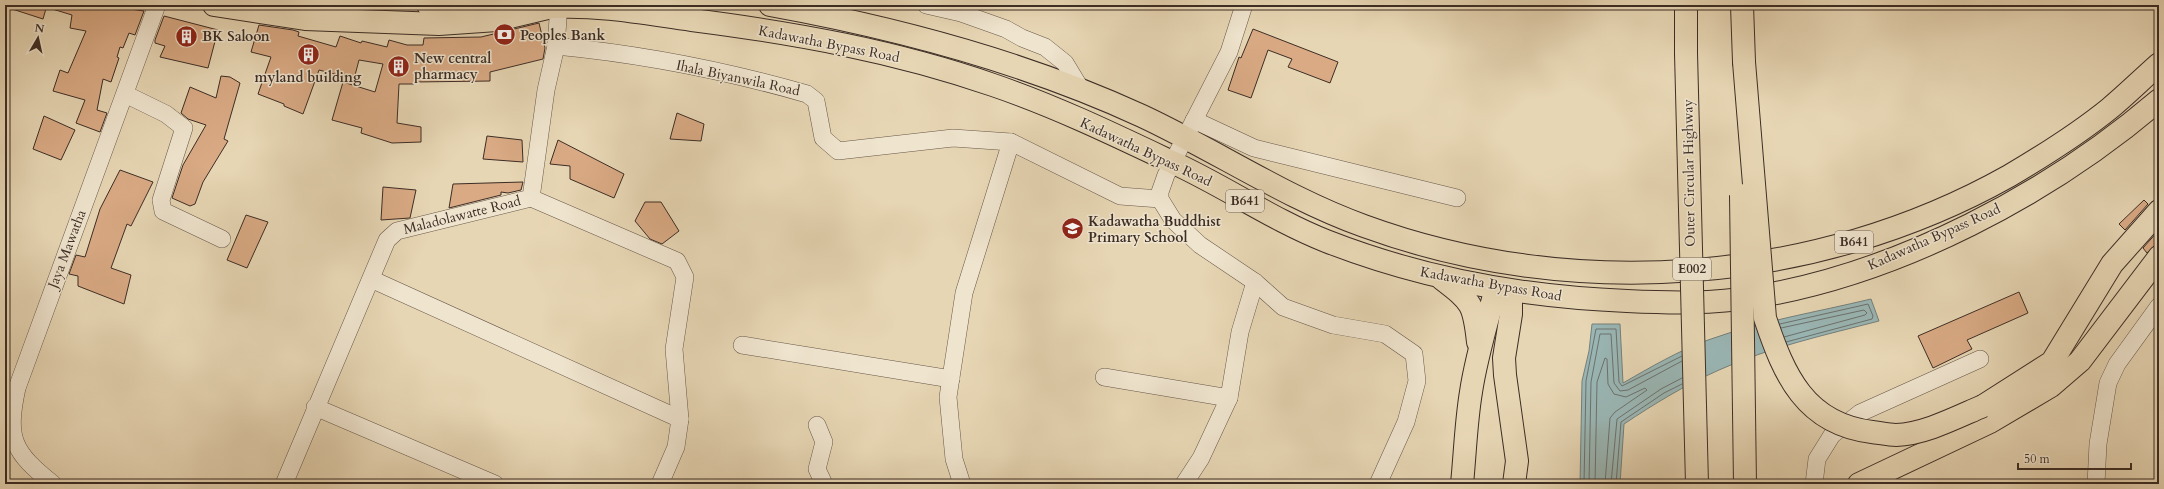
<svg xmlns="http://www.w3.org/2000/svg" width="2164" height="489" viewBox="0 0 2164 489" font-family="Cardo,serif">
  <rect width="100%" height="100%" fill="#e7d6b4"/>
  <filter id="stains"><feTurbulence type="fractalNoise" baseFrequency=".005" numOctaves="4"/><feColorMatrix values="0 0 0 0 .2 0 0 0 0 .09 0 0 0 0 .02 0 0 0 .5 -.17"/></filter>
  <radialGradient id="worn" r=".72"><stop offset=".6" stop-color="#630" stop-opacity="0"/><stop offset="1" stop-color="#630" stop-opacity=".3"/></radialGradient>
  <path fill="#9ab7b6" stroke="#74807c" d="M1871 299 1879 321C1825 335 1770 347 1719 370 1685 385 1654 404 1624 424L1620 484H1580L1582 381 1589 351 1592 324H1620L1623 383C1651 367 1678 351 1708 340 1761 321 1817 312 1871 299Z"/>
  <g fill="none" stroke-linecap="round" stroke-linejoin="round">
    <g stroke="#6b726e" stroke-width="1">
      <path d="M1780 324 1868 304 1873 316 1872 319 1786 342"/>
      <path d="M1781 328 1864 310 1867 313 1865 315 1784 337"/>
      <path d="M1584 484 1586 381 1596 329H1616L1619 382 1622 386 1682 356"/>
      <path d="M1589 484 1591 382 1600 334H1611L1614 383 1620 391 1628 390 1682 361"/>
      <path d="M1595 484 1597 382 1605 358 1607 359 1608 384 1614 394 1626 397 1645 388 1647 390 1615 412 1610 418 1605 484"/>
      <path d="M1611 484 1617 419 1661 389 1682 378"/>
      <path d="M1616 484 1621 422 1664 393 1682 384"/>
    </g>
  </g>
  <g fill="#d9aa84" stroke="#3c2d25">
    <path d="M7 5H47L43 19 6 7Z"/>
    <path d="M50 5H104L144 11 135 35 129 33 123 48 120 47 117 57 119 58 111 82 103 79 97 110 107 113 100 132 76 123 85 100 53 91 60 70 68 73 86 31 70 28 72 15 49 8Z"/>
    <path d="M164 16 218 30 208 68 160 57 165 46 155 43V40Z"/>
    <path d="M539 23 545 48 543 59 490 72V81L414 82V84H399L397 123 421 127V142L392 143 361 133 362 128 332 120 343 82 375 92 383 64 359 60 354 79 319 70 303 114 284 106V104L258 94 271 57 251 52 259 25 293 30 299 32 298 36 336 47 340 36 361 43 362 41 387 47 389 40 407 45H423L424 38 481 37Z"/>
    <path d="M1253 29 1338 62 1330 83 1288 67 1292 59 1268 50 1251 98 1228 90 1239 57 1241 58Z"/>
    <path d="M221 76 230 77 240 83 224 139 228 141 203 182 195 204 190 206 172 198 183 165 206 125 188 119 181 113 190 87 216 98Z"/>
    <path d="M677 113 704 124 701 141 670 139Z"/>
    <path d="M44 116 75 130 61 160 33 149Z"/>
    <path d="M487 136 522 140 523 162 483 159Z"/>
    <path d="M558 140 624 174 614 198 570 179V166L550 164Z"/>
    <path d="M120 170 153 182 131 226 127 224 111 268 131 275 124 304 78 286V276L69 274 76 255 85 257 100 209Z"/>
    <path d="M523 182 521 190 508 193 501 192V195L449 208 453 184Z"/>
    <path d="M383 187 416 190 410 218 381 220Z"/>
    <path d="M2144 200 2148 204 2125 230 2119 224Z"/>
    <path d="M645 202H661L679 231 662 244 650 239 635 221Z"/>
    <path d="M246 215 268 222 247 268 227 260Z"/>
    <path d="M2159 230V245L2154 246 2147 253 2143 248Z"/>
    <path d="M2019 292 2028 313 1967 340 1972 349 1933 368 1918 336Z"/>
  </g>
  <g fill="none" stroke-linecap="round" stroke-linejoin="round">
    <defs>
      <g id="minor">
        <path d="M926 5 961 13 1006 29 1022 38 1045 47 1065 63 1082 91"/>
        <path d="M1244 5 1229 52 1166 175 1160 192V199L1173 220 1200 245 1255 282 1283 307 1333 325 1385 334 1414 354 1417 381 1406 422 1378 484"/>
        <path d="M556 7 558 19 556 46C639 54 727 71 807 94L816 101 823 138 838 151 953 138 1011 142 1120 196 1160 199"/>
        <path d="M125 94 166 114 184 128 161 200 163 211 222 239"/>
        <path d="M1194 120 1254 148 1457 198"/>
        <path d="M531 198 677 261 685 277 674 349 680 419 676 447 660 484"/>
        <path d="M371 279 680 419"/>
        <path d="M742 345 951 379"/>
        <path d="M1104 377 1229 398"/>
        <path d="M315 407 495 484"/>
        <path d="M817 425 824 442 817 469 824 484"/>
        <path d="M53 484C13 452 6 439 17 388L157 5"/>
        <path d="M284 484 387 240 397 231 531 198 546 90 556 46"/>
        <path d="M962 484 954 459 948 397 964 293 1011 142"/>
        <path d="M1184 484 1201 458 1229 398 1240 332 1255 282"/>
        <path d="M1814 484 1817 459 1832 435 1860 413 1980 359"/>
        <path d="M2096 484 2098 444 2108 383 2117 364 2159 306"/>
      </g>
      <g id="major">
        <path d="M770 5C897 28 1025 62 1142 116 1217 151 1286 198 1364 226 1572 302 1815 285 2009 176 2043 156 2078 134 2109 109 2126 95 2142 79 2159 64"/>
        <path d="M556 7C601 5 647 14 692 20 794 33 895 51 993 85 1055 106 1115 135 1174 163 1226 187 1273 220 1326 241 1423 279 1524 297 1627 301 1670 303 1713 304 1755 297 1900 273 2049 194 2159 100"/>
      </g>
      <g id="highway">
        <path d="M214 5 305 19 439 24 497 20 560 5"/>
        <path d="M428 5 441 7 476 5"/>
        <path d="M1686 5V53"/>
        <path d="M1742 5 1744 62"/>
        <path d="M1442 279C1472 302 1474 304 1478 342"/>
        <path d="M1511 291V314L1504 358 1505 375 1517 461 1514 484"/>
        <path d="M1983 406 2052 362 2112 264 2159 211"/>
        <path d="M1462 484C1465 454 1466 422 1471 392 1476 358 1487 322 1496 288"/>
        <path d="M1859 484 1990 422 2051 386 2080 361 2159 257"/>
      </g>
    </defs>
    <use href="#minor" stroke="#675749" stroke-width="18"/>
    <use href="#major" stroke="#3c2d25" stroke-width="24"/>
    <use href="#highway" stroke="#3c2d25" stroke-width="24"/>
    <use href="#minor" stroke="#efe4ce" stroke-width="17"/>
    <use href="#major" stroke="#e7d6b4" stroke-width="22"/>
    <use href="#highway" stroke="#e7d6b4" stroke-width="22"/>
    <defs>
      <g id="highway-bridge">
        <path d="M1686 53 1697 484"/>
        <path d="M1744 62 1765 318C1784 375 1805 424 1872 432 1880 433 1889 435 1896 435 1925 434 1957 417 1983 406"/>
        <path d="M1741 195 1745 484"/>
      </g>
    </defs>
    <use href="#highway-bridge" stroke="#3c2d25" stroke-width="24" stroke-linecap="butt"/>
    <use href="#highway-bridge" stroke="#e7d6b4" stroke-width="22"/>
  </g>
  <defs>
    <symbol id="bank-disc" viewBox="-11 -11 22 22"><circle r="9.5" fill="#8f2418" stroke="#efe4ce"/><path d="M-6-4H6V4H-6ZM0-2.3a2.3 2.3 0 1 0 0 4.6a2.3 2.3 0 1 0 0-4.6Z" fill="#fff"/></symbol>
    <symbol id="building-disc" viewBox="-11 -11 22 22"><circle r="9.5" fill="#8f2418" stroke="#efe4ce"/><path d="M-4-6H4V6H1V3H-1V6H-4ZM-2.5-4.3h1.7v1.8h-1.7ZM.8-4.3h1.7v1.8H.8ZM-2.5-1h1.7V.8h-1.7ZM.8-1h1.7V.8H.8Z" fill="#fff"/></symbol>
    <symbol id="school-disc" viewBox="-11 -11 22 22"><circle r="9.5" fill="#8f2418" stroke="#efe4ce"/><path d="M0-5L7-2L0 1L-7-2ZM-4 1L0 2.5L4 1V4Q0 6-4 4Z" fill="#fff"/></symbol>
  </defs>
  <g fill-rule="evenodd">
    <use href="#bank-disc" x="492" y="22" width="25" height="25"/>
    <use href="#building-disc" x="174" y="24" width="25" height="25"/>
    <use href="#building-disc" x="296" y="42" width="25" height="25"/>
    <use href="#building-disc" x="386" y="54" width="25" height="25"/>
    <use href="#school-disc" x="1060" y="216" width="25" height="25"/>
  </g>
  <g text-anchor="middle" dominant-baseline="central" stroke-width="3" stroke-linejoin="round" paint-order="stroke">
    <g fill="#efe4ce" stroke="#726458" stroke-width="1">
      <rect x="1226" y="190" width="38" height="22" rx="3"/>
      <rect x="1835" y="231" width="38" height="22" rx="3"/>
      <rect x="1673" y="258" width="38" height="22" rx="3"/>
    </g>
    <g font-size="13" font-weight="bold" fill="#3c2d25">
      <text x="1245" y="201">B641</text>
      <text x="1854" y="242">B641</text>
      <text x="1692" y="269">E002</text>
    </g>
    <g font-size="14" font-weight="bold" fill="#3c2d25" stroke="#efe4ce" text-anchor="start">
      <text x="520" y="35">Peoples Bank</text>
      <text x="202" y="36">BK Saloon</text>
      <text x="414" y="58">New central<tspan x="414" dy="16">pharmacy</tspan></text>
      <text x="308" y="77" text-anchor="middle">myland building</text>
      <text x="1088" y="221">Kadawatha Buddhist<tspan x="1088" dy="16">Primary School</tspan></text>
    </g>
    <g font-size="14" fill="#3c2d25" stroke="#efe4ce">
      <text transform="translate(829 44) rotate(11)">Kadawatha Bypass Road</text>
      <text transform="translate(738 78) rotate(12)">Ihala Biyanwila Road</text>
      <text transform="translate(1146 152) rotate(25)">Kadawatha Bypass Road</text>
      <text transform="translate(1689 173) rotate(-91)">Outer Circular Highway</text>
      <text transform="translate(462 215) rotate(-14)">Maladolawatte Road</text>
      <text transform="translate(1934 237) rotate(-24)">Kadawatha Bypass Road</text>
      <text transform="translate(67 249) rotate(-69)">Jaya Mawatha</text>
      <text transform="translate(1491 284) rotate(10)">Kadawatha Bypass Road</text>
    </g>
  </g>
  <rect width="2164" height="489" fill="none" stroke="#e7d6b4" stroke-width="20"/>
  <rect x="6" y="6" width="2152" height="477" fill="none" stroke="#3c2d25" stroke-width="2"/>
  <rect x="10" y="10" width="2144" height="469" fill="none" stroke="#3c2d25"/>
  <g transform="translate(38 38) rotate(9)" stroke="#efe4ce" stroke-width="3" paint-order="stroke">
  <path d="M0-3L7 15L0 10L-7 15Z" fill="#3c2d25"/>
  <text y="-6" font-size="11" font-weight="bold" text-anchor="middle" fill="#3c2d25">N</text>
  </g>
  <path d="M2018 463v6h113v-6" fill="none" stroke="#3c2d25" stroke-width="2"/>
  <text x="2024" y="463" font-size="12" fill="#3c2d25" stroke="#efe4ce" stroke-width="3" paint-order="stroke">50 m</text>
  <rect width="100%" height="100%" filter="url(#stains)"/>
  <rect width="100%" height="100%" fill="url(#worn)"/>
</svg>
